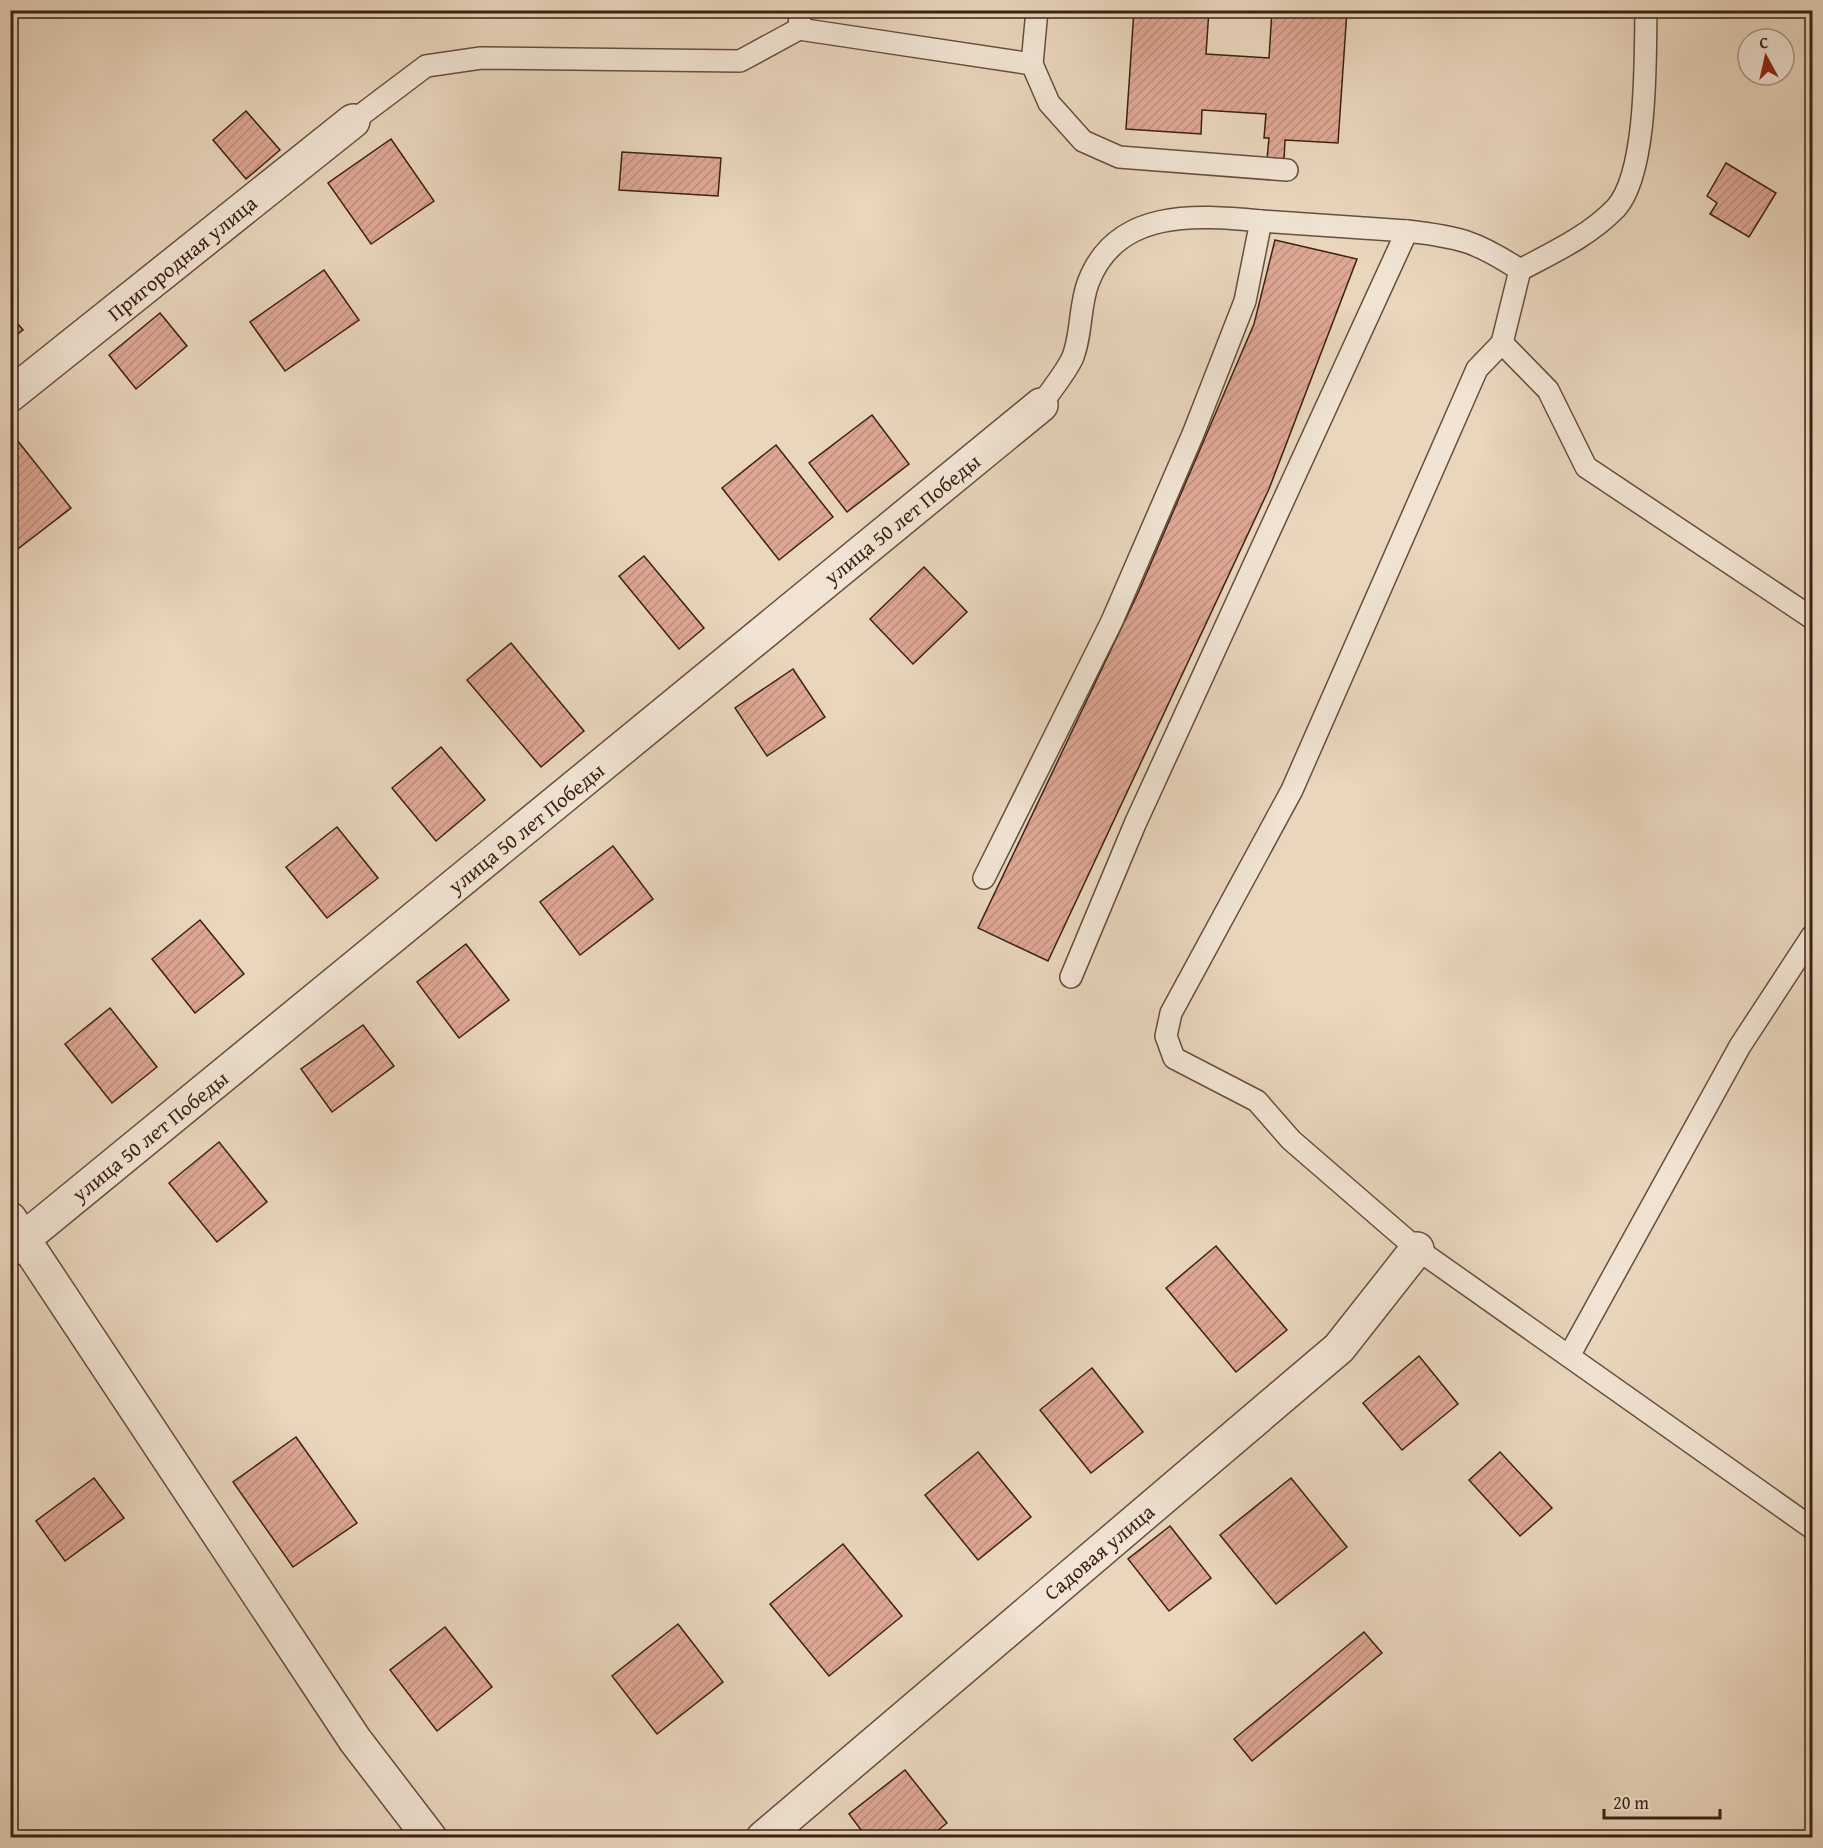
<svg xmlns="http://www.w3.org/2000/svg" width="1823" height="1848" viewBox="0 0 1823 1848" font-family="'Gentium Book Plus',serif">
  <defs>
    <pattern id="building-hatch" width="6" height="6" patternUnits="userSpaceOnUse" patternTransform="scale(1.5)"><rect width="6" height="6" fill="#dea794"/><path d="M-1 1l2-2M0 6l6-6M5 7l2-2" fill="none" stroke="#bf8f7f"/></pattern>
  </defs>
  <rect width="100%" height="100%" fill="#e9d6bd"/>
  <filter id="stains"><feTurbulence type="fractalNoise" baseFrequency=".00333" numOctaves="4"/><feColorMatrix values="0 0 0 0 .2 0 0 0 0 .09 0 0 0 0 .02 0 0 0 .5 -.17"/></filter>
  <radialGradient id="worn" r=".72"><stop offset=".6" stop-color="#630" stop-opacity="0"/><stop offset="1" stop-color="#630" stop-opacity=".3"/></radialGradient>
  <g fill="url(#building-hatch)" stroke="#3d2114" stroke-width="1.5">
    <path d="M1134 10H1209L1206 54 1269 58 1272 10H1347L1338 143 1285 140 1284 160 1267 159 1269 138H1264L1266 114 1202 110 1201 134 1126 129Z"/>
    <path d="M246 111 280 150 246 179 213 140Z"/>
    <path d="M391 139 434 201 371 244 328 183Z"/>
    <path d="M622 152 721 158 718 196 619 190Z"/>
    <path d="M1726 163 1776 193 1749 237 1710 214 1717 203 1707 196Z"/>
    <path d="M1275 240 1357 259 1269 489 1048 961 978 928 1139 591 1254 324Z"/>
    <path d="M324 270 359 320 285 371 250 322Z"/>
    <path d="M160 313 187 346 136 389 109 355Z"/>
    <path d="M10 315 23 330 10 340Z"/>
    <path d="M872 415 909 464 847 512 809 463Z"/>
    <path d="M17 440 71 508 10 555V444Z"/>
    <path d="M776 445 833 517 779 560 722 488Z"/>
    <path d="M644 556 704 628 679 649 619 576Z"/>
    <path d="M924 567 967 612 913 664 870 619Z"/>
    <path d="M511 643 584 731 541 767 467 680Z"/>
    <path d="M793 669 825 717 767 756 735 708Z"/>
    <path d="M441 747 485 800 436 841 392 788Z"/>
    <path d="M337 827 378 878 327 918 286 867Z"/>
    <path d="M613 846 653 899 580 955 540 902Z"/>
    <path d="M200 920 244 974 195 1013 152 959Z"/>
    <path d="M466 944 509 1000 459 1038 417 982Z"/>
    <path d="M110 1008 157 1067 112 1103 65 1044Z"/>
    <path d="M363 1025 394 1066 332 1112 301 1069Z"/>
    <path d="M219 1142 267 1202 217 1242 169 1183Z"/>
    <path d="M1216 1246 1287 1330 1236 1372 1166 1288Z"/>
    <path d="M1419 1356 1458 1404 1402 1450 1363 1403Z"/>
    <path d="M1092 1368 1143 1432 1091 1473 1040 1410Z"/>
    <path d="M296 1437 357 1523 293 1567 233 1482Z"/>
    <path d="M978 1452 1031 1517 978 1560 925 1495Z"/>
    <path d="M1500 1452 1552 1508 1520 1536 1469 1480Z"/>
    <path d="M94 1478 124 1518 65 1561 36 1521Z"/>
    <path d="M1291 1478 1347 1547 1276 1604 1220 1535Z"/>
    <path d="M1170 1526 1211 1578 1169 1611 1128 1559Z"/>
    <path d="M843 1544 902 1616 829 1676 770 1604Z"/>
    <path d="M678 1624 723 1682 657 1734 612 1676Z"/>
    <path d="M445 1627 492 1687 437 1731 390 1670Z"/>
    <path d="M1364 1632 1382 1653 1252 1761 1234 1739Z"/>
    <path d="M905 1770 947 1823 928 1838H867L849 1814Z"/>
  </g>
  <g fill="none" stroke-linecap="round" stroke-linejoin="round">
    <defs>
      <g id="service">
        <path d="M1646 10C1645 58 1648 172 1616 208 1589 236 1554 252 1520 270L1502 343 1477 369 1292 790 1171 1013 1166 1036 1174 1058 1257 1101 1291 1140 1417 1249 1812 1528"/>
        <path d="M799 29 1032 64 1037 10"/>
        <path d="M1032 64 1049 103 1083 141 1119 157 1287 170"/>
        <path d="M353 121 426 66 481 58 740 61 799 29 800 10"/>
        <path d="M1502 343 1548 390 1586 467 1812 618"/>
        <path d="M1041 405C1051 390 1064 375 1072 359 1082 336 1079 307 1088 283 1116 208 1196 215 1261 221"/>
        <path d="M984 878 1112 621 1193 434 1245 301 1261 221 1407 231"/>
        <path d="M1071 977 1135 824 1407 231C1459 237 1476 241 1520 270"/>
        <path d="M1569 1356 1740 1046 1812 936"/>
      </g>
      <g id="minor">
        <path d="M10 395 353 121"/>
        <path d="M10 1219 355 1740 430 1838"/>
        <path d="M10 1250 1041 405"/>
        <path d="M763 1838 1339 1348 1417 1249"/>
      </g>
    </defs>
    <use href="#service" stroke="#684e3e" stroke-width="24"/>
    <use href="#minor" stroke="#684e3e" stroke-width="36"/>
    <use href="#service" stroke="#f1e4d4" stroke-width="21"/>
    <use href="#minor" stroke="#f1e4d4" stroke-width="33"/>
  </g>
  <g text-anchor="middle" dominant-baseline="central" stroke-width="4.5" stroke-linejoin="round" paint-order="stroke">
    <g font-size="21" fill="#3d2114" stroke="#f1e4d4">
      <text transform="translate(182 258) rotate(-39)">Пригородная улица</text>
      <text transform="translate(902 519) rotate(-39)">улица 50 лет Победы</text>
      <text transform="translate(526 828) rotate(-39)">улица 50 лет Победы</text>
      <text transform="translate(150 1136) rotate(-39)">улица 50 лет Победы</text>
      <text transform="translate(1099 1552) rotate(-40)">Садовая улица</text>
    </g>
  </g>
  <rect width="1823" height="1848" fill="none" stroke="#e9d6bd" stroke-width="36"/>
  <rect x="12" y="12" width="1799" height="1824" fill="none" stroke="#3d2114" stroke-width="3"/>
  <rect x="18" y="18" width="1787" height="1812" fill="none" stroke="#3d2114" stroke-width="1.5"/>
  <g transform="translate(1766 57) rotate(352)"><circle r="28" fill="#f1e4d4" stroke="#a99687" stroke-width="1.5"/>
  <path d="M0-4.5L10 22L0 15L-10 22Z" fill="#8f2418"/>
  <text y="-9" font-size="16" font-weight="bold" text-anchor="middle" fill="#3d2114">С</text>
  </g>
  <path d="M1604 1809v9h116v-9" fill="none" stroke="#3d2114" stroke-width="3"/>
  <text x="1613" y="1809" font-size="18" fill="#3d2114" stroke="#f1e4d4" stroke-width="4.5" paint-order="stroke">20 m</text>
  <rect width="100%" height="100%" filter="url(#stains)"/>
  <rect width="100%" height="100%" fill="url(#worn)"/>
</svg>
